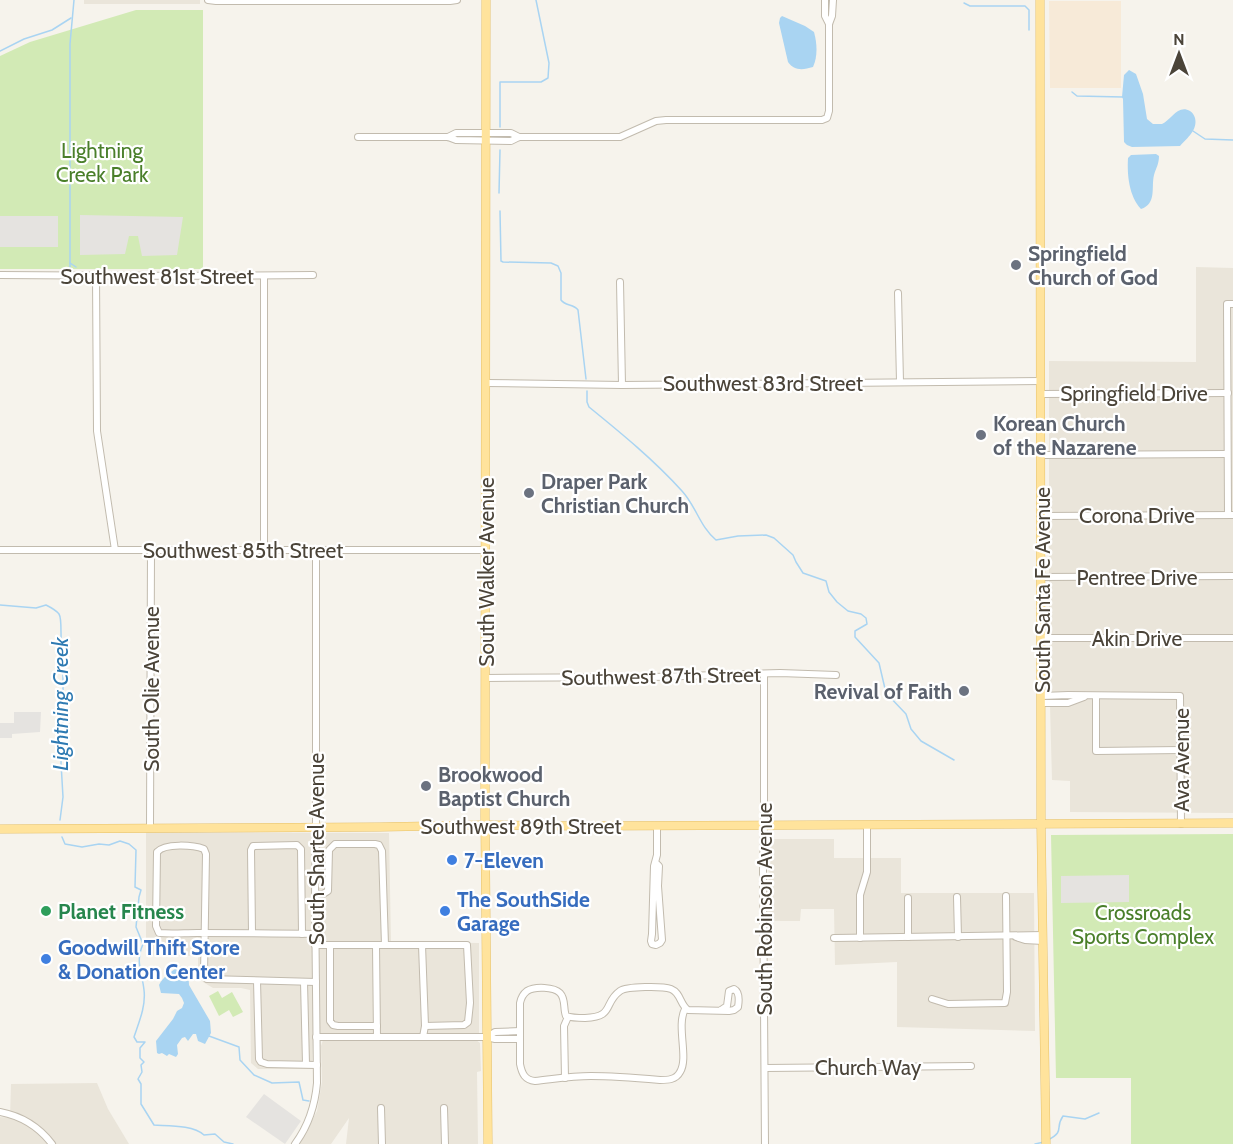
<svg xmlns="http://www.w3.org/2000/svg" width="1233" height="1144" viewBox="0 0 1233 1144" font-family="Cabin,sans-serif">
  <rect width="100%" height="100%" fill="#f6f3ec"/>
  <g fill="#eae5da">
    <rect x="84" y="0" width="116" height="4"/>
    <path d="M1196 267 1233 268V813L1070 812V781L1052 780 1049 667V361L1196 362Z"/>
    <path d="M146 832 389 833 391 942 479 943V1033H313L312 1069H258L251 1063 250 990 241 988H213L203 982 198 974V956L146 955Z"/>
    <path d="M769 839H834V858H901V893H1034L1035 1031 897 1027V962L835 965 834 909H801L800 921H768Z"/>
    <path d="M323 1040H476L480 1043 481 1071 477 1072 478 1144H346L349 1118 331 1144H300L317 1111 322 1082 321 1046Z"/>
    <path d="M97 1083 108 1109 129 1144H0V1117L10 1118 11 1084Z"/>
  </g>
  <path fill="#f7ead8" d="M1049 1H1121V88H1050Z"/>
  <g fill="#d2eab5">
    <path d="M136 10H203V269H0V56L30 42Z"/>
    <path d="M1233 834V1144H1131V1078H1056L1051 835Z"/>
    <path d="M218 991 222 998 232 992 243 1012 233 1017 229 1010 219 1016 209 996Z"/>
  </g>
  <g fill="#e5e3e0">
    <path d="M80 215 183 217 177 255 142 256 138 236H129L125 254 80 255Z"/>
    <rect x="0" y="216" width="58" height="31"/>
    <path d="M14 712H41L40 732 12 734V738H0V723H14Z"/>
    <path d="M1129 875V902L1061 903V876Z"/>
    <path d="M264 1094 301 1121 285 1144 246 1117Z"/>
  </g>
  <g fill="#a9d4f2">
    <path d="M782 16 805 26 814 32C817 43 818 56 813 67 803 70 794 71 788 62L779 23 780 18Z"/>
    <path d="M1129 70 1136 74 1143 94 1147 119 1153 124C1154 124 1161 124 1162 124 1171 120 1178 104 1190 111 1193 113 1194 115 1195 118 1198 130 1187 138 1180 146L1132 147 1127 145 1124 142 1123 99 1122 97 1124 75Z"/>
    <path d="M1156 154 1159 156C1159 164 1156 168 1154 175 1151 187 1157 204 1141 209 1129 196 1127 175 1128 158L1131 155Z"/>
    <path d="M181 966 188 969 189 985 210 1021 211 1033 205 1044 198 1041 196 1034H193L188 1041 185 1037 182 1038 177 1045 178 1054 176 1057 169 1054 167 1056 162 1053 159 1054 157 1053 156 1041 173 1019 177 1011 182 1008 184 1003 182 998 179 994 161 993 159 985C163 977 172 970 181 966Z"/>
  </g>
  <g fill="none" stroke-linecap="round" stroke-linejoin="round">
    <g stroke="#a9d4f2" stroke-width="1.5">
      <path d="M964 3 970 6H1025L1029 10V30"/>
      <path d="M0 51 24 39 52 30 71 18"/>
      <path d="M1072 92 1077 96 1123 97"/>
      <path d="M500 127V82H541L548 78 549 63 536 0"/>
      <path d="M1193 131 1205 139 1233 140"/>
      <path d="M499 193 500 150"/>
      <path d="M500 211 501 261 503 262 551 263 558 266 561 273V300C565 306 574 304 578 310L586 379"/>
      <path d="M70 263 76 267"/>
      <path d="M70 270V44L74 0"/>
      <path d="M587 391V402L589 407C621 433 654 460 682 491 696 506 700 527 716 540L738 536 766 535 774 538 793 555 796 562 803 573 826 581 829 592 837 602 848 611 861 614 866 618 867 624 855 631V637L879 663 886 693 906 714 911 729 921 741 954 760"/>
      <path d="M0 605 36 608 46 605C50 607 56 610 59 614 63 620 59 643 63 653V734L61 740 62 751 61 763 63 797 60 820"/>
      <path d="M62 837 65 844 82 847 99 844 109 845 120 841 129 844 136 850 135 887 141 890 139 897 136 927 143 944C135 963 142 971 144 990 146 1006 139 1022 134 1037L137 1042H145L140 1048V1058L144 1062 141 1065 142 1072 138 1079 141 1084V1104L154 1125C169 1126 193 1125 204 1135L215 1134 224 1142 233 1144"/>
      <path d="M209 1036 239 1047 240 1060 254 1075 272 1083 299 1082 303 1100 309 1101"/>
      <path d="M1048 1140C1066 1130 1054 1129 1063 1116L1085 1119 1099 1113"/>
      <path d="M1035 1144 1044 1142"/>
    </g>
    <defs>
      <g id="minor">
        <path d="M208 0 216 1H450L457 0"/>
        <path d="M825 0V16L829 24"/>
        <path d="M358 137H448L456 140 511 141 519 137H620L656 121 666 120H822L827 118 829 111V24L832 16 833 0"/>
        <path d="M448 137 456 133H511L519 137"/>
        <path d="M0 275C104 276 209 276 313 275"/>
        <path d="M96 275 97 431 115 550"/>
        <path d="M620 282 622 385"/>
        <path d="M898 293 900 382"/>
        <path d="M486 383 622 385 1041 381"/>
        <path d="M1041 394 1228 393"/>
        <path d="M1041 455 1227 454"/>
        <path d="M1228 515 1227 304H1233"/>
        <path d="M1041 516 1233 515"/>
        <path d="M0 550H486"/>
        <path d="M264 550V276"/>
        <path d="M1041 577 1233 576"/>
        <path d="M1041 638H1233"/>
        <path d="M764 675V819L763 870 765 1144"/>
        <path d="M486 678 653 677 780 673 836 675"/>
        <path d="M1042 696 1068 695 1180 696 1181 824"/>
        <path d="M1096 696V751L1181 750"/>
        <path d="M1042 703H1068L1084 697"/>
        <path d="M150 828 151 550"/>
        <path d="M656 863 659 866 658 886 662 940 660 943 656 945 652 944 651 941 652 934 654 866 657 855V826"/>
        <path d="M315 895 323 894 328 891 329 850 335 844H375L379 845 382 851 385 945"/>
        <path d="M957 897 958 937"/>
        <path d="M908 898V937"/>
        <path d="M252 933 251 850 253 846 297 845 301 849 302 934"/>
        <path d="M315 934C276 933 236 933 197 933 184 933 172 934 159 933L156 926 157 852C165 843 193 845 204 849L206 854 204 975 207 979 316 982"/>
        <path d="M1016 937 1025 940 1043 941"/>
        <path d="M834 938 1043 935"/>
        <path d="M860 938V895L867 872V825"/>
        <path d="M315 945H467L470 1003 468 1022 464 1025 425 1026"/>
        <path d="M330 945V1021L333 1025 338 1026H377"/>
        <path d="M376 945 377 1037"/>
        <path d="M422 945 425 1026 423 1037"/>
        <path d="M257 981 259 1059 261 1062 267 1064 317 1065"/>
        <path d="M304 982 306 1064"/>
        <path d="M932 999 948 1004 1005 1003 1007 992 1006 896"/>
        <path d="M685 1009C676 1026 689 1058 680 1072 676 1080 667 1080 660 1080 637 1078 614 1076 591 1076 572 1076 554 1079 535 1081 525 1080 522 1074 520 1064V1003C521 998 523 994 527 991 535 986 554 987 560 993 566 999 563 1009 566 1016 572 1018 578 1018 585 1018 615 1017 603 1003 620 991 627 986 663 986 671 989 681 993 680 1005 688 1010L729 1011 734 1010 738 1007C739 1001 740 992 734 989L729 991 727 1006 721 1010"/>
        <path d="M316 1037H487L495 1039H520"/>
        <path d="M487 1037 495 1032 520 1031"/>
        <path d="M765 1068 971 1066"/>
        <path d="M565 1078 564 1026 568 1017"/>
        <path d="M381 1108 382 1144"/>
        <path d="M444 1108 445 1144"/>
        <path d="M0 1112C21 1116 39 1127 52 1144"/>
        <path d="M295 1144C309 1125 315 1106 317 1083L315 895 316 819V550"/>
      </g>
      <g id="major">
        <path d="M486 0 485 817 488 1144"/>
        <path d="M1040 0 1041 824 1046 1144"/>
        <path d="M0 829 380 827 485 825 580 826 1233 823"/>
      </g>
    </defs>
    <use href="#minor" stroke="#c2bbae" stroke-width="8"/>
    <use href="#major" stroke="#e6c16a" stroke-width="9"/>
    <use href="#minor" stroke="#fff" stroke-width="6"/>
    <use href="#major" stroke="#ffe39c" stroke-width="8"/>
  </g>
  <g fill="#6b7280" stroke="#fff" stroke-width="2">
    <circle cx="1016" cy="265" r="6"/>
    <circle cx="981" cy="435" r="6"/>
    <circle cx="529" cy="493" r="6"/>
    <circle cx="964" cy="691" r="6"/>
    <circle cx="426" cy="786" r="6"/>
  </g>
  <g fill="#3f7fe0" stroke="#fff" stroke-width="2">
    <circle cx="452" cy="860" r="6"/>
    <circle cx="445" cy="911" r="6"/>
    <circle cx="46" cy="959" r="6"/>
  </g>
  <circle fill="#2e9e5b" stroke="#fff" stroke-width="2" cx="46" cy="911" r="6"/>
  <g text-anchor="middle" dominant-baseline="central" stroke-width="4.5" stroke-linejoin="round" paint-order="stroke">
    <g font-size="21" fill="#4a7f2a" stroke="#fff">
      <text x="102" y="150">Lightning<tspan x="102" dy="24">Creek Park</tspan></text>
      <text x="1143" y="912">Crossroads<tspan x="1143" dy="24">Sports Complex</tspan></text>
    </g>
    <g font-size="21" font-weight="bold" fill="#5b616d" stroke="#fff" text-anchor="start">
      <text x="1028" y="253">Springfield<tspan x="1028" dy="24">Church of God</tspan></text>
      <text x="993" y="423">Korean Church<tspan x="993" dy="24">of the Nazarene</tspan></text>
      <text x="541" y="481">Draper Park<tspan x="541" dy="24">Christian Church</tspan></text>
      <text x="952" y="691" text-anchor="end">Revival of Faith</text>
      <text x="438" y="774">Brookwood<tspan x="438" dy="24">Baptist Church</tspan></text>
    </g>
    <g font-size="21" fill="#4b4439" stroke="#fff">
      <text x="157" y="276">Southwest 81st Street</text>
      <text x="763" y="383">Southwest 83rd Street</text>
      <text x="1134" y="393">Springfield Drive</text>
      <text x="1137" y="515">Corona Drive</text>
      <text x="243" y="550">Southwest 85th Street</text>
      <text transform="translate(486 572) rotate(-90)">South Walker Avenue</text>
      <text x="1137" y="577">Pentree Drive</text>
      <text transform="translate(1042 590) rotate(-90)">South Santa Fe Avenue</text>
      <text x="1137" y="638">Akin Drive</text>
      <text transform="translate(661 676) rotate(-1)">Southwest 87th Street</text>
      <text transform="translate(151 689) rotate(-90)">South Olie Avenue</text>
      <text transform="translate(1181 760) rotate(-90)">Ava Avenue</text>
      <text x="521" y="826">Southwest 89th Street</text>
      <text transform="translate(316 849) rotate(-90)">South Shartel Avenue</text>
      <text transform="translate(764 909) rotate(-90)">South Robinson Avenue</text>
      <text x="868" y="1067">Church Way</text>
    </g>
    <g font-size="21" font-weight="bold" fill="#366cbe" stroke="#fff" text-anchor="start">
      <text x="464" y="860">7-Eleven</text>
      <text x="457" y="899">The SouthSide<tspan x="457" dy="24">Garage</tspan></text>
      <text x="58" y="947">Goodwill Thift Store<tspan x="58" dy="24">&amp; Donation Center</tspan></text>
    </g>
    <g font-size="21" font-weight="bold" fill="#27864d" stroke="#fff" text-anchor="start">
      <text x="58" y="911">Planet Fitness</text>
    </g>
    <g font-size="22" font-style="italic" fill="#2e7ab2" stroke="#fff">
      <text transform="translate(60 704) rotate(-90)">Lightning Creek</text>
    </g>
  </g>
  <g transform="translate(1179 54)" stroke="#ffffff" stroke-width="4.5" paint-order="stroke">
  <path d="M0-4.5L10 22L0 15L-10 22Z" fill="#4b4439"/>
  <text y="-9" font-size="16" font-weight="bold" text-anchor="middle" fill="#4b4439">N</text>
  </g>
</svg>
